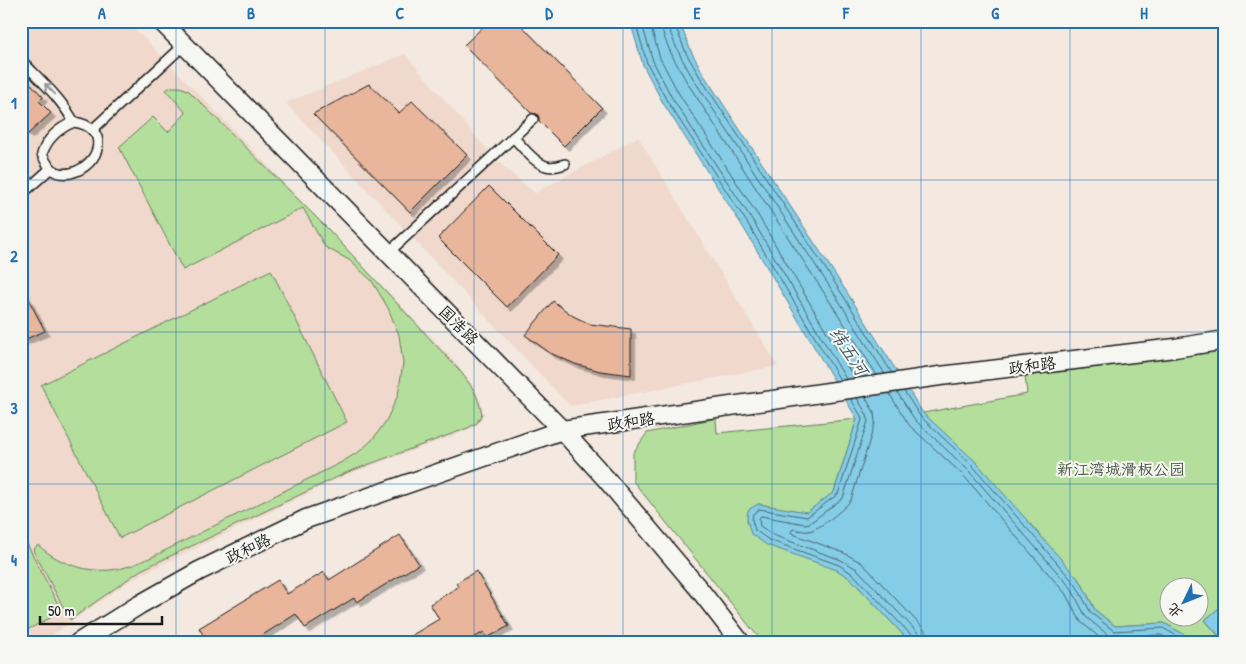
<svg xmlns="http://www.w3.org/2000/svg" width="1246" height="664" viewBox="0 0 1246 664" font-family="'Patrick Hand','LXGW WenKai TC',sans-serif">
  <defs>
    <filter id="shadow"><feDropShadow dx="4.5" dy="4.5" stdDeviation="0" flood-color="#0004"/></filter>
  </defs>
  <rect width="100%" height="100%" fill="#f3e9e1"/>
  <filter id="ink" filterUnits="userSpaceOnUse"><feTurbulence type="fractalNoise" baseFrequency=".02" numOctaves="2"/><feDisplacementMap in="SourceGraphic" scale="10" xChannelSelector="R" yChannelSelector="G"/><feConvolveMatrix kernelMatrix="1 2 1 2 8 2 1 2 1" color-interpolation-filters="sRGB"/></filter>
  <g filter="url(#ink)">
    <g fill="#f0d9cc">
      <path d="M21 21H127L209 104 454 361 477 392 483 409 481 421 473 427 456 435 346 475 145 573 125 584 41 643H21Z"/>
      <path d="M405 54 497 161 535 193 638 137 778 366 570 406 286 103Z"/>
    </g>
    <g fill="#b3de9c" stroke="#687d5c" fill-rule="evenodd">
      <path d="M171 87H180L188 90 329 230 460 371C472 386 478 395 482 414L477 423 468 428 348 472 141 570 70 620 33 550 38 545C61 566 95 576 126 567 135 565 143 560 152 557L340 463 360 451 373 439 386 421 398 395 403 363 399 335 388 308 372 281 349 260 325 247 303 208 183 270 119 147 153 117 168 132 186 113 166 90Z"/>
      <path d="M271 270 347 422 120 538 41 385Z"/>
      <path d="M1225 351V603L1205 620 1221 639 1217 643H1199L1164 623 1115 626 1095 610 1081 582 923 413 1027 394 1025 376ZM1168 586H1198V616H1168Z"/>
      <path d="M716 418 717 433 857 419 834 492 807 513 758 504 837 570 851 579 911 643H763L633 481V453L647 433Z"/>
      <path d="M23 536 62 612 21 633V537Z"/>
    </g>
    <g fill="#85cde6" stroke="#5b8695">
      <path d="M630 21H679L691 51 704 75 850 297 923 413 976 462 1081 582 1095 610 1115 626 1164 623 1199 643H911L851 579 837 570 767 545 751 534 747 520 748 510 758 504 807 512 834 492 857 419 743 227 663 103 643 65Z"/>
      <path d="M1225 603V643H1217L1221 638 1205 620Z"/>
    </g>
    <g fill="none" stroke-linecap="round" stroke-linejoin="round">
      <g stroke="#46636d" stroke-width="1">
        <path d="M635 21 647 63 667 101 748 224 840 380"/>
        <path d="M641 21 653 61 672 98 753 221 846 379"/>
        <path d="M649 21 660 58 679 94 759 217 854 378"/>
        <path d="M661 21C661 39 679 68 688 84L834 308 877 375"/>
        <path d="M668 21C669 38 686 66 694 80L841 304 885 374"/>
        <path d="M674 21 675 25 686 53 700 77 846 300 892 373"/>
        <path d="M904 391 920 416 972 465 1076 585 1091 613 1114 631 1163 628 1189 643"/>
        <path d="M897 392 915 420 968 470 1071 588 1086 617 1108 635 1112 637 1161 635 1176 643"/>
        <path d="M889 393 909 425 963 475 1065 593 1081 622 1106 643"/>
        <path d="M865 397 874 412 875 423 851 500C846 508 818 530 809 531 804 532 799 530 793 529L791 532 793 534 844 553 862 563 924 629 927 635 928 643"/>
        <path d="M857 398 867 415 868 421 843 498 810 523 805 524 761 516 759 518 760 526 773 535 841 560 857 569 918 633 920 638 921 643"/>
        <path d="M851 399 861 416 862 420 838 494 807 517 759 509 753 514 752 520 755 530 769 540 839 565 854 575 913 637 915 643"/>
      </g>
    </g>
    <g fill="#e9b59b" stroke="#1c1c1c" filter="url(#shadow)">
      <path d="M489 21H517L602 108 564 146 539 121V117L537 114 531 113 464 45Z"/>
      <path d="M21 73 43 97 39 101 51 113 28 134 21 129Z"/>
      <path d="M369 84 399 113 412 101 467 155 410 212 313 114Z"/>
      <path d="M489 186 558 255 507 307 438 238Z"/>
      <path d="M21 285 45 331 21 341Z"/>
      <path d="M553 301 573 316 590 324 631 329V375L600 371 575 364 550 353 525 335Z"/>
      <path d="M400 535 419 564 357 602 354 598 305 628 296 614 250 643H208L199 628 278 580 287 594 324 572 329 580Z"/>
      <path d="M476 571 509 626 487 638 484 632 465 643H399L439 619 430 604 458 587 456 583Z"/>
    </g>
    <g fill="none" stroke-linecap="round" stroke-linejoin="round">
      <defs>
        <g id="service">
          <path d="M21 60C41 81 60 97 74 122"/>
          <path d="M74 122C111 127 101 165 71 173 65 174 58 174 53 170 47 166 45 160 42 154 47 139 59 128 74 122Z"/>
          <path d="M92 130 183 46"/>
          <path d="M513 137C522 146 534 163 546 166 552 168 559 166 565 164"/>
          <path d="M21 195 51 168"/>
          <path d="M388 253 533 119"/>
        </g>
        <g id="minor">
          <path d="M161 21 562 430 607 480 699 589 741 643"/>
          <path d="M78 643 139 605 199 571 306 519 562 430 940 376 1175 348 1225 340"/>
        </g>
      </defs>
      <use href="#service" stroke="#1c1c1c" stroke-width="12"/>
      <use href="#minor" stroke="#1c1c1c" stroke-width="21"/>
      <use href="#service" stroke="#f6f6f2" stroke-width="9"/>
      <use href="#minor" stroke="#f6f6f2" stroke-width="18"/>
    </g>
    <defs><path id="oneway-shaft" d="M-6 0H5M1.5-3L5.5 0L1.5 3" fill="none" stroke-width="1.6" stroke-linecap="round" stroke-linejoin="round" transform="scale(1.25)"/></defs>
    <use stroke="#949492" href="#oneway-shaft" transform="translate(50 89) rotate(-134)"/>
  </g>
  <path fill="none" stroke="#1f6fb2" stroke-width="1" stroke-opacity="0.55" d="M176 21V643M325 21V643M474 21V643M623 21V643M772 21V643M921 21V643M1070 21V643M21 180H1225M21 332H1225M21 484H1225"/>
  <g text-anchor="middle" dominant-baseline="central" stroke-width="4" stroke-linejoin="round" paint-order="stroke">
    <g font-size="16" fill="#1c1c1c" stroke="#f6f6f2">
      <text transform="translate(459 325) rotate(45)">国浩路</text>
      <text transform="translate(1032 365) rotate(-7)">政和路</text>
      <text transform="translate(631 421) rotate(-8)">政和路</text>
      <text transform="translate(248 548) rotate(-26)">政和路</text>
    </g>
    <g font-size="16" fill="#495642" stroke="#f6f6f2">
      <text x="1121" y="469">新江湾城滑板公园</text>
    </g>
    <g font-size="18" font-style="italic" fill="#415a63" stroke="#f6f6f2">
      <text transform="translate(849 351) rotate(57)">纬五河</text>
    </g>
  </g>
  <rect width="1246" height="664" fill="none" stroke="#f6f6f2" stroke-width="55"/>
  <g transform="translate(1184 602) rotate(227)"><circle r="24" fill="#f6f6f2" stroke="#9f9f9c"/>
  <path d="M0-4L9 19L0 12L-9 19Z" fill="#1f6fb2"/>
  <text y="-8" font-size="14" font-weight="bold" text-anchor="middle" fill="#1c1c1c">北</text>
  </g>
  <path d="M40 616v8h122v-8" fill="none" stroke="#1c1c1c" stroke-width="2.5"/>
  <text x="48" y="616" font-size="15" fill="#1c1c1c" stroke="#f6f6f2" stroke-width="4" paint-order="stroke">50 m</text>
  <rect x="28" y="28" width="1190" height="608" fill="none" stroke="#1f6fb2" stroke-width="2"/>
  <g font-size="16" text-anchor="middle" font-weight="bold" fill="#1f6fb2">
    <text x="102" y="19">A</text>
    <text x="251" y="19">B</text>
    <text x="400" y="19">C</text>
    <text x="549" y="19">D</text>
    <text x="697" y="19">E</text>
    <text x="846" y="19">F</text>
    <text x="995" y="19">G</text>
    <text x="1144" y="19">H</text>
    <text x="14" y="109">1</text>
    <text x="14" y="262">2</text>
    <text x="14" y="414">3</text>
    <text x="14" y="566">4</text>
  </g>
</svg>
